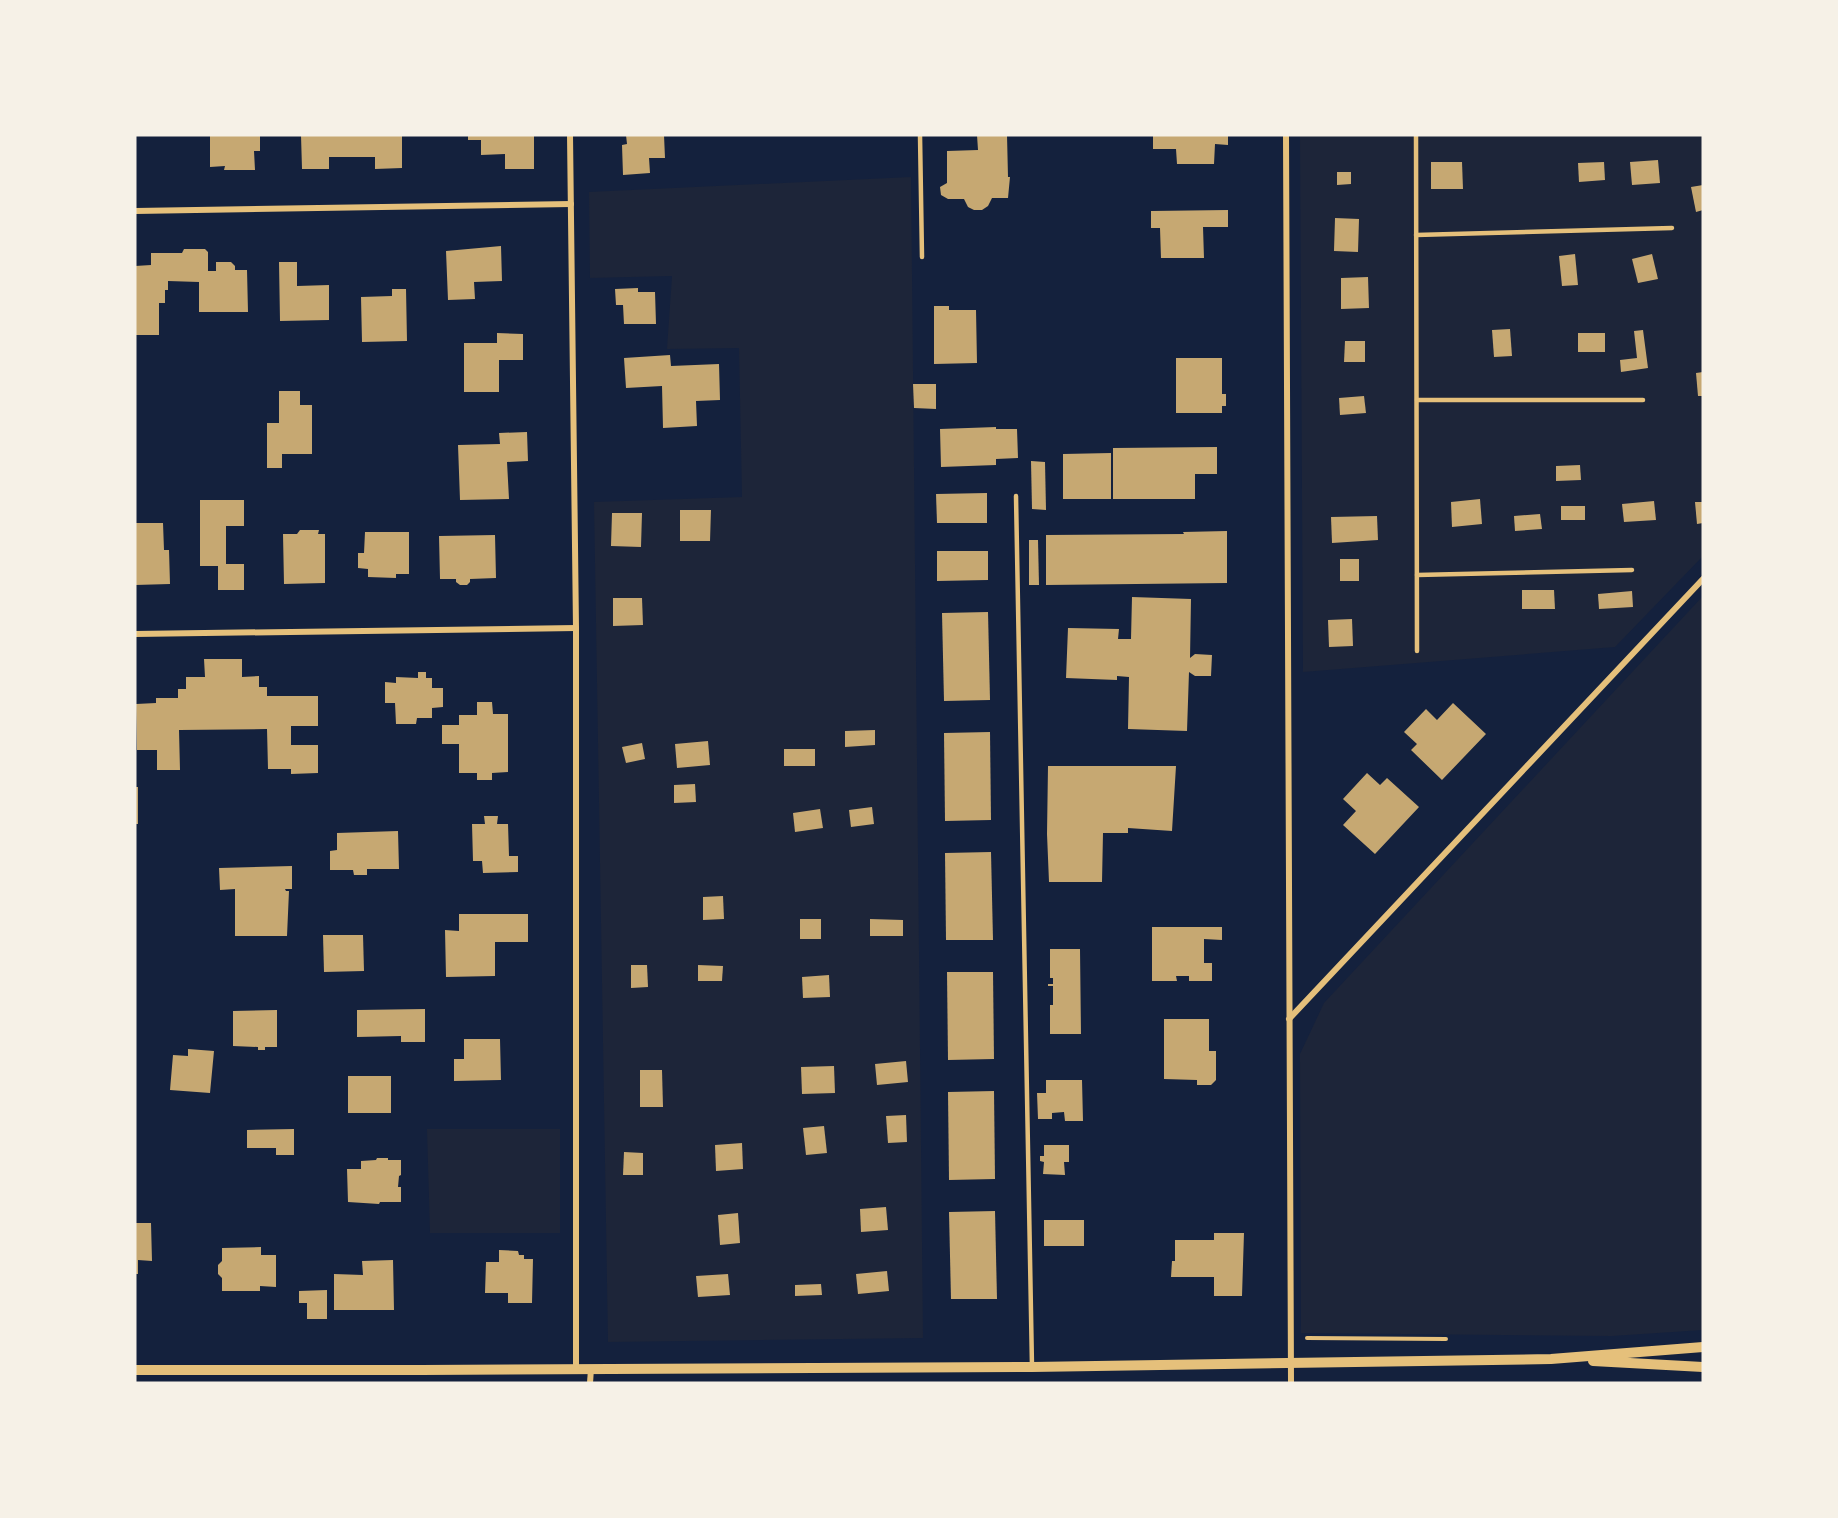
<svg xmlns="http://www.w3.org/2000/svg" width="1838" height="1518" viewBox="0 0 1838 1518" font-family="'Alegreya Sans',sans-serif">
  <rect width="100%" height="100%" fill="#14213d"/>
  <g fill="#1d2539">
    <path d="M1300 135H1703V556L1615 647 1303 672Z"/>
    <path d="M911 177 923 1338 608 1342 594 502 742 497 739 348 667 349 672 276 590 278 589 192Z"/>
    <path d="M1703 596V1330L1612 1336 1301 1333 1300 1054 1324 1003Z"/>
    <path d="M427 1129H560V1233H430Z"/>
  </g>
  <g fill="#c6a872">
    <path d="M210 135H260V151H254L255 170H224L225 166 210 167Z"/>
    <path d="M301 135H402V168L375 169V157H329V169H302Z"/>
    <path d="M468 135H534V169H505V154L481 155V140H468Z"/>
    <path d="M626 135H664L665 158H649L650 173 623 175 622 145 627 144Z"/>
    <path d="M977 135H1007L1008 177H1010L1008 198H992L988 206 982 210H974L968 207 964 199H948L941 195 940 187 947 183V151L978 150Z"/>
    <path d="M1153 135H1228V145L1215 144 1214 164H1177L1176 149H1153Z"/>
    <path d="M1658 160 1660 183 1632 185 1630 162Z"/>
    <path d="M1431 162H1462L1463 189H1431Z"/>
    <path d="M1604 162 1605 180 1579 182 1578 163Z"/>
    <path d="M1337 172H1351V184L1337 185Z"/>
    <path d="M1703 185V210L1696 212 1691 187Z"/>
    <path d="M1228 210V227H1203L1204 258H1161L1160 228H1151V211Z"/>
    <path d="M1335 218 1359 219 1358 252 1334 251Z"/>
    <path d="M501 246 502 281 474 282 475 299 448 300 446 251Z"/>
    <path d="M184 249H205L208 252V271H216V262H231L235 266V270H247L248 312H199V282L168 281V290H165V303H159V335H135V266L151 265V253H182Z"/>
    <path d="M1575 254 1578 285 1562 286 1559 256Z"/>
    <path d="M1652 254 1658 279 1638 283 1632 259Z"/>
    <path d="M279 262H297V286L329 285V320L280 321Z"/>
    <path d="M1368 277 1369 308 1341 309V278Z"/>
    <path d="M638 288V292H655L656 324H624L623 305H616L615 289Z"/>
    <path d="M392 289H406L407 341 362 342 361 297 392 296Z"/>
    <path d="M934 306H949V310H976L977 363 934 364Z"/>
    <path d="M1510 329 1512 356 1494 357 1492 330Z"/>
    <path d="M1643 330 1648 368 1621 372 1620 360 1637 358 1634 331Z"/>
    <path d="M497 333 523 334V360H499V392H464V343H497Z"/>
    <rect x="1578" y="333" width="27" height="19"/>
    <path d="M1345 341H1365V362H1344Z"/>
    <path d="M670 355 671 366 719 364 720 400 696 401 697 426 663 428 662 386 626 388 624 358Z"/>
    <path d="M1176 358H1222V394H1226V406H1222V413H1176Z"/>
    <path d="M1703 372V396H1698L1696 373Z"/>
    <path d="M913 384H936V409L914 408Z"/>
    <path d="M279 391H300V405H312V454H282V468H267V423H279Z"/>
    <path d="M1364 396 1366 413 1340 415 1339 398Z"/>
    <path d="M996 427V429H1017L1018 458 996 459V465L941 467 940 429Z"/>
    <path d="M527 432 528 461 507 462 509 499 460 500 458 445 500 444 499 433Z"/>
    <path d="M1217 447V474H1195V499H1113V448Z"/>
    <path d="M1111 453V499H1063V454Z"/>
    <path d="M1031 461 1045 462 1046 510 1032 509Z"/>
    <path d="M1580 465 1581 480 1556 481V466Z"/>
    <path d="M987 493V523H937L936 494Z"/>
    <path d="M1480 499 1482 524 1452 527 1451 502Z"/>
    <path d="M200 500H244V526H226V564H244V590H218V566H200Z"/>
    <path d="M1654 501 1656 520 1624 522 1622 504Z"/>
    <path d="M1695 502H1703V523L1697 524Z"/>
    <rect x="1561" y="506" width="24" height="14"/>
    <path d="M680 510H711L710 541H680Z"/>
    <path d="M612 513H642L641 547 611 546Z"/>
    <path d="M1540 514 1542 529 1515 531 1514 516Z"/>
    <path d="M1377 516 1378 540 1332 543 1331 517Z"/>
    <path d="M135 523H163L164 550H169L170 584 135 585Z"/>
    <path d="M300 530H319L318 534H325V583L284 584 283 534H297Z"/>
    <path d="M1227 531V583L1046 585V535L1184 534 1183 532Z"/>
    <path d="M365 532H409V574H396V578L368 577V569L358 568V553H364Z"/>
    <path d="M495 535 496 578 470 579V582L467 585H460L456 582V579H440L439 536Z"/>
    <path d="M1029 540H1038L1039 585H1029Z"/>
    <path d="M937 551H988V580L937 581Z"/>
    <rect x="1340" y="559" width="19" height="22"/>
    <path d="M1522 590H1554L1555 609H1522Z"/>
    <path d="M1632 591 1633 607 1599 609 1598 594Z"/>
    <path d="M1132 597 1191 599 1190 658 1195 654 1212 655 1211 676H1195L1189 672 1187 731 1128 729 1129 677 1117 676V680L1066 678 1068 628 1119 629 1118 639H1131Z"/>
    <path d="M613 598H642L643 625 613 626Z"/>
    <path d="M988 612 990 700 944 701 942 613Z"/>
    <path d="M1352 619 1353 646 1329 647 1328 620Z"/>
    <path d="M204 659H242V677L259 676V687H267V696H318V726H291V745H318V773L291 774V769H268L267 729 179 730 180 770H157V750H137L136 704 156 703V698H178V689H186V677H205Z"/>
    <path d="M418 672H426V678H432V688H443V707L432 708V718H417L416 724H396L395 703H385V682L396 683V677L418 678Z"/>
    <path d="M477 702H492L493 714H508V772L492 773V780H477V773H459V744H442V725H459V715H477Z"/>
    <path d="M1453 703 1486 734 1442 780 1411 750 1417 744 1404 732 1426 709 1437 720Z"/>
    <path d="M875 730V745L845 747V731Z"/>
    <path d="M990 732 991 820 945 821 944 733Z"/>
    <path d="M708 741 710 765 677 768 675 744Z"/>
    <path d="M642 743 645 759 626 763 622 747Z"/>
    <rect x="784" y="749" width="31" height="17"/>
    <path d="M1048 766H1176L1172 831 1128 828V833H1103L1102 882H1049L1047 834Z"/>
    <path d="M1367 773 1380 785 1387 778 1419 807 1375 854 1343 825 1356 811 1343 799Z"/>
    <path d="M695 784 696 802 674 803V785Z"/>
    <rect x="135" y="787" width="3" height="37"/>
    <path d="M872 807 874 824 851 827 849 810Z"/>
    <path d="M820 809 823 828 795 832 793 813Z"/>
    <path d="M484 816H498L497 824H508L509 856H518V872L483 873 482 861H473L472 824H485Z"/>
    <path d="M398 831 399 869H367V875H354L353 870H330V851L337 850V833Z"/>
    <path d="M991 852 993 940H946L945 853Z"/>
    <path d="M292 866V889H285L286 891H289L287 936H235V889L220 890 219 868Z"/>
    <path d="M723 896 724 919 703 920V897Z"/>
    <path d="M459 914H528V942H495V976L446 977 445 930 459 931Z"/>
    <rect x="800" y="919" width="21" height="20"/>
    <path d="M870 919 903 920V936H870Z"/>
    <path d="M1152 927H1222V940L1204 939V963H1212V981H1189V976H1176L1177 981H1152Z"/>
    <path d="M323 935H363L364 971 324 972Z"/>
    <path d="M1050 949H1080L1081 1034H1050V1005H1053V986H1048V984H1053V978H1050Z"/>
    <path d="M631 965H647L648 987 631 988Z"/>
    <path d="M698 965 723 966 722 981H698Z"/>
    <path d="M947 972H993L994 1059 948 1060Z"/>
    <path d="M829 975 830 997 803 998 802 977Z"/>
    <path d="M425 1009V1042H401V1036L357 1037V1010Z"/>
    <path d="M277 1010V1047H265V1050H258V1047L233 1046V1011Z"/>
    <path d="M1164 1019H1209V1051H1216V1080L1211 1085H1197V1080L1164 1079Z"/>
    <path d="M464 1039H500L501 1080 454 1081V1059H464Z"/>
    <path d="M188 1049 214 1051 210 1093 170 1090 173 1055 188 1056Z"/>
    <path d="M906 1061 908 1082 877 1085 875 1064Z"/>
    <path d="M834 1066 835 1093 802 1094 801 1067Z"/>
    <path d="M640 1070H662L663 1107H640Z"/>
    <rect x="348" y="1076" width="43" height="37"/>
    <path d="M1046 1080H1082L1083 1121H1065L1064 1112 1052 1113V1119H1038L1037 1093H1046Z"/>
    <path d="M994 1091 995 1179 949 1180 948 1092Z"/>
    <path d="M906 1115 907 1142 888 1143 886 1116Z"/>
    <path d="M824 1126 827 1153 806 1155 803 1128Z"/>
    <path d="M294 1129V1155H276V1148H247V1130Z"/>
    <path d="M742 1143 743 1169 716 1171 715 1145Z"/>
    <path d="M1044 1145H1069V1162H1064L1065 1175 1043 1174 1044 1162 1040 1161V1156H1044Z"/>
    <path d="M624 1152 643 1153V1175H623Z"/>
    <path d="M377 1158H388V1160H401V1175L399 1176 398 1187H401V1202H380L379 1204 348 1202 347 1169H361V1161L376 1160Z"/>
    <path d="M886 1207 888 1230 861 1232 860 1209Z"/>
    <path d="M995 1211 997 1299H951L949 1212Z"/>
    <path d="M738 1213 740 1243 720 1245 718 1215Z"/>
    <rect x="1044" y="1220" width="40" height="26"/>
    <path d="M135 1223H151L152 1261 138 1260V1274H135Z"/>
    <path d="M1214 1233H1244L1242 1296H1214V1277H1171L1172 1261H1175V1240H1214Z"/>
    <path d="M261 1247V1255H276V1287L260 1286V1291H222V1278L218 1274V1265L222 1261V1248Z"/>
    <path d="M499 1250 518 1251 519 1255H524V1259H533L532 1303H508V1293H485L486 1262H499Z"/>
    <path d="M393 1260 394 1310H334V1274L363 1275 362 1261Z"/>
    <path d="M887 1271 889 1291 858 1294 856 1274Z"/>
    <path d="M728 1274 730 1295 698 1297 696 1276Z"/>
    <path d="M821 1284 822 1295 795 1296V1285Z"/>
    <path d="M327 1290V1319H307V1303H299V1291Z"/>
  </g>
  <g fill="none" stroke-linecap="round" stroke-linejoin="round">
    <path stroke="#e5c07b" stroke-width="4" d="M1307 1338 1446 1339"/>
    <g stroke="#e5c07b" stroke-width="4.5">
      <path d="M920 135 922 257"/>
      <path d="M1416 135 1417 651"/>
      <path d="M1416 235 1672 228"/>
      <path d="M1417 400H1643"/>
      <path d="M1016 496 1032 1367"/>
      <path d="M1417 575 1632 570"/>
    </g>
    <g stroke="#e5c07b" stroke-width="6">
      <path d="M570 135 576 628V1370"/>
      <path d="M1286 135 1291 1383"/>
      <path d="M135 211 571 204"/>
      <path d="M135 634 576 628"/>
      <path d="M1289 1019 1703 579"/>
      <path d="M590 1383 591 1369"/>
    </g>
    <g stroke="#e5c07b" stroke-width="10">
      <path d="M1593 1361 1703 1367"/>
      <path d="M135 1370H421L1032 1367 1551 1359 1703 1347"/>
    </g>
  </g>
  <rect width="1838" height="1518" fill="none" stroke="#f6f1e7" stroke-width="273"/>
</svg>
